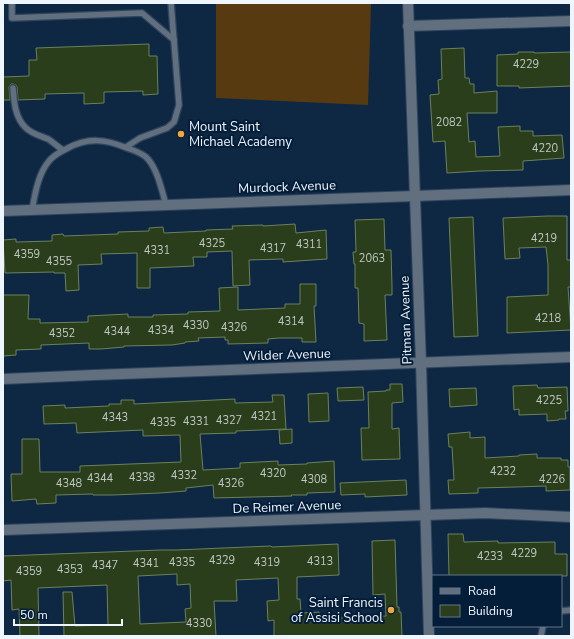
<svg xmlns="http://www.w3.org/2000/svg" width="574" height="639" viewBox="0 0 574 639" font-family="'Nunito Sans',sans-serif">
  <rect width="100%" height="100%" fill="#0e2844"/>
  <path fill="#573a10" d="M216 3H371L368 105 216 98Z"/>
  <g fill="#2b3e1b" stroke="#6b815c" fill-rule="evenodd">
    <path d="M149 44V56H157L158 94 143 95V91L104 92V103L84 104V93L45 94V99L18 100 17 87 16 85 13 84H11L9 87 10 100H3V77L29 76V60H37L36 48Z"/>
    <path d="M464 48 465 78H469L470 84H474V93L497 91V113H467L469 142 475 141 476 157 500 156 498 127 520 126V131H533V136L562 135 564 158 523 161V170L479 171 447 173 445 141 433 142 430 95 439 94 438 80 442 79 441 49Z"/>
    <path d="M518 52H534V53L571 52V86L519 88V86H497V55L518 54Z"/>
    <path d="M547 216H567V260H571V287H568L571 330 507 333V297L548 295V265L546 247 519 248 520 258 505 259 503 218Z"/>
    <path d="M473 217 478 336 454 337 449 218Z"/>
    <path d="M384 219 385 250H391L392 286V295H385L387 340 364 341V324L359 323 358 288H355V264H354L353 252H356L355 220Z"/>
    <path d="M295 224 296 233 326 230 327 259 283 262V259L249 260 250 285 233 286 232 251 207 252V257H193L194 266 150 268V288H137V253L101 254 102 264 78 265 79 290 66 291 65 273H54V272L5 273 3 240 16 239V242L52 241V235L63 234 64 236 118 234V232L149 231V228L163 227 164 233 206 231V230L233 229 232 226 263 225V226Z"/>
    <path d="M300 284H316V306H314L316 342H302V338H279L268 339V343L228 344V340H225V337L198 338 199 341 185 342V343L172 345 124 346V347L101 349H89V343L41 345V349L16 350V355L3 356V295H29L28 319H40V323L88 322V316L128 314V317H153V315L188 314V312L220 311 219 288 238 287V310L285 308V304H300Z"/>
    <path d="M390 384H402L403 402 392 403V429L399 428 400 459 362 460 361 428H369L368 392 386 391V390H390Z"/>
    <path d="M537 385 538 388 567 387 568 411H565L566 419H559V420L547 421V414L519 415V409L514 410 513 386Z"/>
    <path d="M363 387 364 400 338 401 337 388Z"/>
    <path d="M476 388 477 405 450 407 449 389Z"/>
    <path d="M328 393 329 421 309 422 308 394Z"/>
    <path d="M272 395H284L286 429 236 431V433L200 434 203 470 240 468V463L278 461V465L307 464V463L334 461 335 492 307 493V495H291L292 496 214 498 213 485 186 488V491L160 493 113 495H93V494L56 495V503L37 504 36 499 12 501 11 474H22V439H39L40 472H80V466L181 462 180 435 143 436V430L77 433 76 423 44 424 43 406 65 405V408L109 406V404H121V400H134V404L235 399V403L273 402Z"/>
    <path d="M292 429V443L280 444 279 430Z"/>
    <path d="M470 432V438L485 437V458L519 456V455L537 454V458H561V460H568V467H570V490L546 491V486L517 487 478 488V493L449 494 448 480H454L452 447H449L448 434Z"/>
    <path d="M406 480 407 495 365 497V494L341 495 340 483Z"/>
    <path d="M448 534H463L464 542 498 541V543L555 542V554H567V576H449Z"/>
    <path d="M395 540 397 607H399V612H401L402 636H274V620L268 621 267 601 279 600 278 578 236 580 237 601H214L216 636H64L63 592H72L75 626 108 625 107 585 38 588 39 636H20L19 609 12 610 11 580 3 581V556L161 550H176L271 546 272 547 338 544 339 575 297 577V599H300L301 613 319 612 320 619 386 616 385 594 373 595 372 541ZM177 574V585L190 584 191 608 185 609 186 622 140 624 138 576Z"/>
  </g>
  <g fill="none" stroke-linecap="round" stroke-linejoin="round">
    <defs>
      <g id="service">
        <path d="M12 3V18L142 13 174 40"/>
        <path d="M13 88C14 102 15 118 26 128 32 134 41 136 48 139 53 142 58 147 63 150"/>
        <path d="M126 147 140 138 167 128 174 122 179 105 171 3"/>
        <path d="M32 210C35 194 38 174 49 161 53 156 60 152 66 149 88 137 105 139 127 148 133 150 141 153 146 157 157 167 162 191 166 205"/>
        <path d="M561 611 571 610"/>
        <path d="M541 636 543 626"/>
      </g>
      <g id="minor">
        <path d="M408 26 571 21"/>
        <path d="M415 196 571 190"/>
        <path d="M3 379 94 375 571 357"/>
        <path d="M3 530 426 515 485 513 571 517"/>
      </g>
      <g id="tertiary">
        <path d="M408 3 421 363 429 636"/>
        <path d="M3 211 415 196"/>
      </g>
    </defs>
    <use href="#service" stroke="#2e455e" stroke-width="8"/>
    <use href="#minor" stroke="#2e455e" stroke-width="12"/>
    <use href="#tertiary" stroke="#2e455e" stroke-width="12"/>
    <use href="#service" stroke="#626f7e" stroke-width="5.5"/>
    <use href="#minor" stroke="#626f7e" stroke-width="10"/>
    <use href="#tertiary" stroke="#626f7e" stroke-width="10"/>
  </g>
  <g fill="#efa73d" stroke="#041e39" stroke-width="1.5">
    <circle cx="181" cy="134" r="4"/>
    <circle cx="391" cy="610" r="4"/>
  </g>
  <g text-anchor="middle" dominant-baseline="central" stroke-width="4" stroke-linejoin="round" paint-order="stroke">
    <g font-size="11" fill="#bec7c4">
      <text x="526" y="64">4229</text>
      <text x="449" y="122">2082</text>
      <text x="545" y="148">4220</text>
      <text x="544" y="238">4219</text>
      <text x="212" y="243">4325</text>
      <text x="309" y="244">4311</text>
      <text x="273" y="248">4317</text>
      <text x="157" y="250">4331</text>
      <text x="27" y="254">4359</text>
      <text x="372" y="258">2063</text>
      <text x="59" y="261">4355</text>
      <text x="548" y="318">4218</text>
      <text x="291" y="321">4314</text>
      <text x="196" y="325">4330</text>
      <text x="234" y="327">4326</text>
      <text x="161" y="330">4334</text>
      <text x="117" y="331">4344</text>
      <text x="62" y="333">4352</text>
      <text x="549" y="400">4225</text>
      <text x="264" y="416">4321</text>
      <text x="115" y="417">4343</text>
      <text x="229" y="420">4327</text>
      <text x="196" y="421">4331</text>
      <text x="163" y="422">4335</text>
      <text x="503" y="471">4232</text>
      <text x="273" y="473">4320</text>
      <text x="184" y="475">4332</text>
      <text x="142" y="477">4338</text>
      <text x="100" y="478">4344</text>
      <text x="314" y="479">4308</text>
      <text x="552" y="479">4226</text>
      <text x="69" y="483">4348</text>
      <text x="231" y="483">4326</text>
      <text x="524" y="553">4229</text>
      <text x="490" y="556">4233</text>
      <text x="222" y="560">4329</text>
      <text x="320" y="561">4313</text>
      <text x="182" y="562">4335</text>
      <text x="267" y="562">4319</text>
      <text x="146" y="563">4341</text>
      <text x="105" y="565">4347</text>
      <text x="70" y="569">4353</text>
      <text x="29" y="571">4359</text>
      <text x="199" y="623">4330</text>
    </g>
    <g font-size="13" fill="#eff5fd" stroke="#041e39" text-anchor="start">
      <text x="189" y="127">Mount Saint<tspan x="189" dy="15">Michael Academy</tspan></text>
      <text x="383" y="603" text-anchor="end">Saint Francis<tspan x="383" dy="15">of Assisi School</tspan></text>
    </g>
    <g font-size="13" fill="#eff5fd" stroke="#041e39">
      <text transform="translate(287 187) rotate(-2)">Murdock Avenue</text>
      <text transform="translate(406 320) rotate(-92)">Pitman Avenue</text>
      <text transform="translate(287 355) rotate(-2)">Wilder Avenue</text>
      <text transform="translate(287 507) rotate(-2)">De Reimer Avenue</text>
    </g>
  </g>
  <rect width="574" height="639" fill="none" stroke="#eff5fd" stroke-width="8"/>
  <rect x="432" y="575" width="130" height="52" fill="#041e39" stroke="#627487"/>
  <rect x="440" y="588" width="20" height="6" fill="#626f7e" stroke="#627487"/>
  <text x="468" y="595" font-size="12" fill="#eff5fd">Road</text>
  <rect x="440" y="605" width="20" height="12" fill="#2b3e1b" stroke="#627487"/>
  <text x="468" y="615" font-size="12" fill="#eff5fd">Building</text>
  <path d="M14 619v6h108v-6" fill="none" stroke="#eff5fd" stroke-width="2"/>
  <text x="20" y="619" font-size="12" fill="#eff5fd" stroke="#041e39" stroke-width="3" paint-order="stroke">50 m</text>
</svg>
